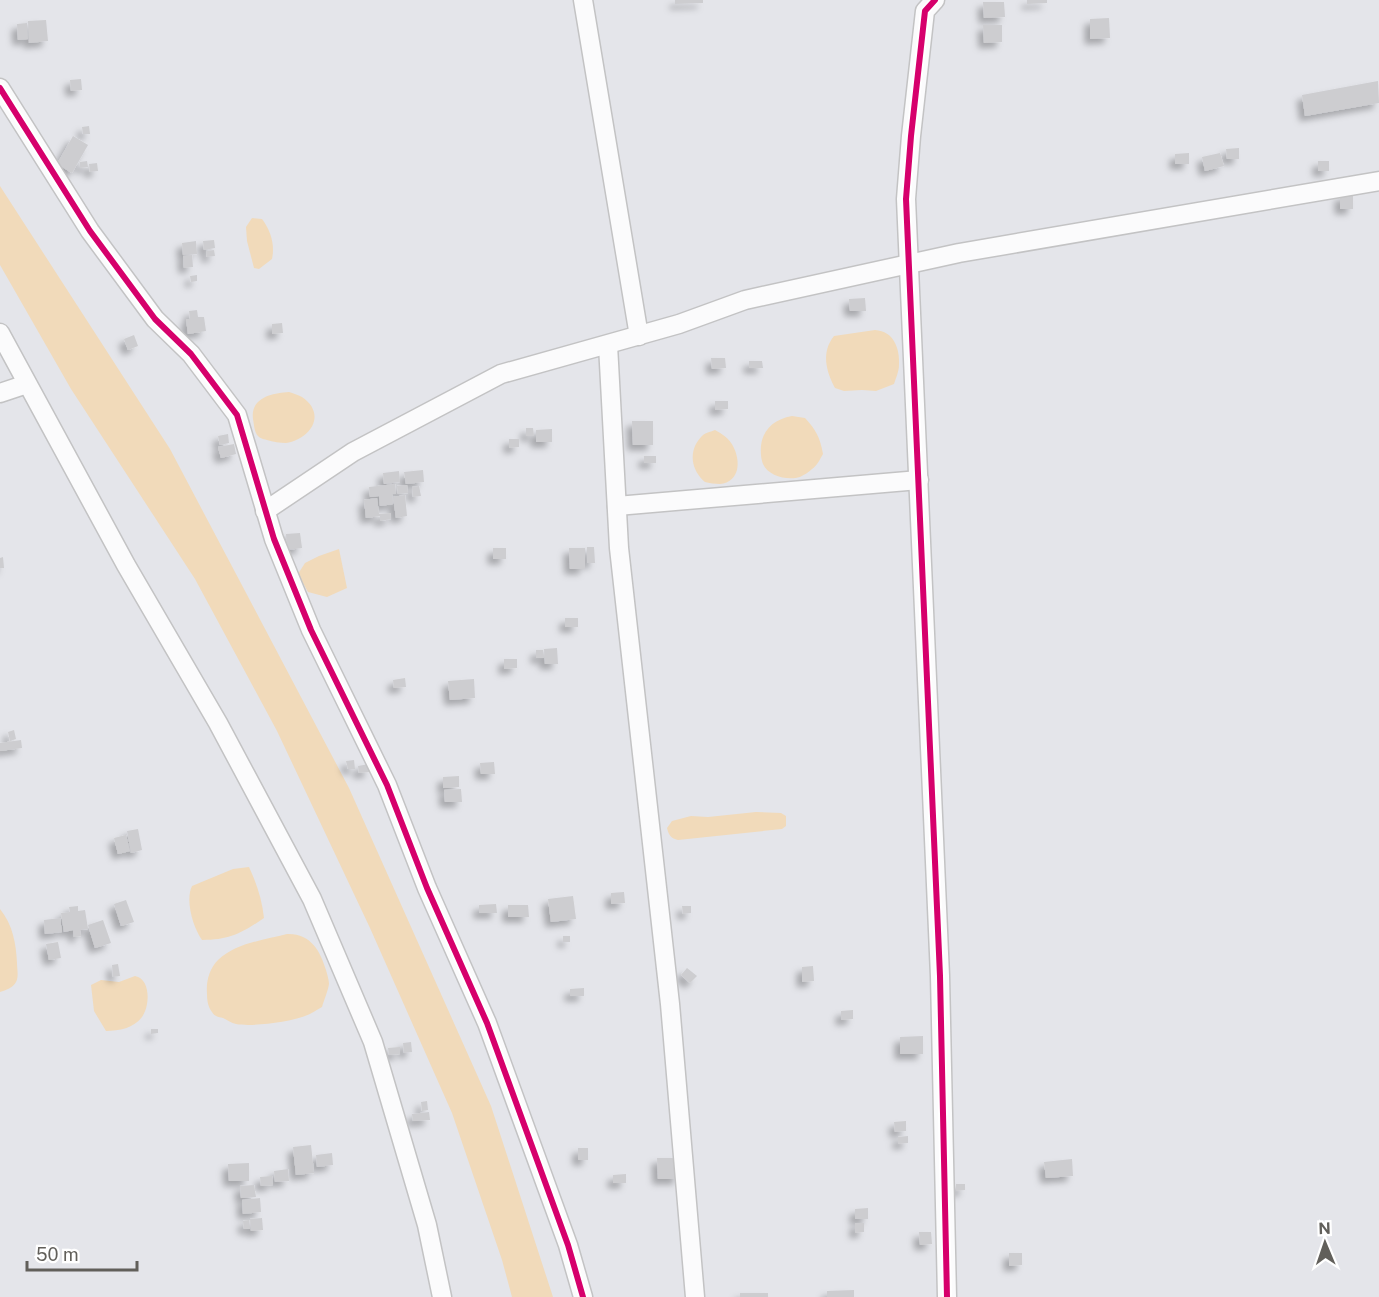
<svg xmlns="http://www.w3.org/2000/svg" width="1379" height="1297" viewBox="0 0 1379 1297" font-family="'Public Sans',sans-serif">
  <defs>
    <filter id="shadow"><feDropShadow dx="-5.5" dy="5.5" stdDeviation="3" flood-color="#0004"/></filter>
  </defs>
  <rect width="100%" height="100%" fill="#e4e5ea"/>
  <g fill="#f1daba">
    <path d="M0 186 170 449 349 788 491 1106 553 1297H512L502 1260 452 1113 370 928 277 731 195 579 71 389 0 265Z"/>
    <path d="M252 218 262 219C271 231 275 245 272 259L259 269 254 268 247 241 246 227Z"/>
    <path d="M875 330C894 331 900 349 899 365 899 371 896 378 894 384L876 391 862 390 844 391 835 388C826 371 821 352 834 336Z"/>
    <path d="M289 392C293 393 298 395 302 397 327 414 311 439 286 443 280 443 273 442 267 440 263 439 258 438 256 433 254 429 254 424 253 419 250 398 272 393 289 392Z"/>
    <path d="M792 416 805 418C816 430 820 437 823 454 820 459 817 466 812 469 809 472 804 475 800 477 788 481 768 476 763 464 762 462 761 457 761 455 759 433 771 420 792 416Z"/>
    <path d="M715 430C722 434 729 438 733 446 741 461 740 482 720 484 715 484 709 483 705 482 691 470 688 451 701 437 704 433 710 432 715 430Z"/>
    <path d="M339 549 347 588 327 597 308 592 298 574 305 563 319 556Z"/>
    <path d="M756 812 781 813 786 816V826L782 829 678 840C671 838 669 836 667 828L672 821 691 816 708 817Z"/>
    <path d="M249 867C257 884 262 900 264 918 242 933 230 940 202 940 193 928 185 900 192 886L233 869Z"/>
    <path d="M0 909C13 925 16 944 17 963 17 969 19 977 16 982 13 988 6 990 0 992Z"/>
    <path d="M287 934C310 933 320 950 326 970 327 974 329 980 329 984 328 991 324 1000 322 1007 316 1010 311 1014 305 1016 290 1022 252 1027 236 1024 231 1023 228 1020 223 1018 219 1017 215 1017 212 1012 208 1007 207 1000 207 994 206 982 209 969 218 960 236 943 264 940 287 934Z"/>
    <path d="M135 976C151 979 150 1006 142 1017 134 1028 119 1031 106 1031L94 1011 91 985 101 980 119 982Z"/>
  </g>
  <g fill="#cdcdd0" filter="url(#shadow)">
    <path d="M675 0H703V3L675 4Z"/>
    <path d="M1027 0H1047V3L1027 4Z"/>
    <path d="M983 2H1004L1005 17 984 18Z"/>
    <path d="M1109 18 1110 38 1090 39V19Z"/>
    <path d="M46 20 48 41 29 43 28 21Z"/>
    <path d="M27 23 28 39 18 40 17 24Z"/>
    <path d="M983 25H1002V42L984 43Z"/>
    <path d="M81 79 82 90 71 91 70 80Z"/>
    <path d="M1378 81 1379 103 1305 116 1302 95Z"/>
    <path d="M89 126 90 134H83L82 127Z"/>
    <path d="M73 136 88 145 72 173 57 164Z"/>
    <path d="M1239 148V159H1227L1226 149Z"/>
    <path d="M1189 153V164H1175V154Z"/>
    <path d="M1220 153 1224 166 1205 171 1202 157Z"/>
    <path d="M87 161 88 167 80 168V162Z"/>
    <rect x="1318" y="161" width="11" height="10"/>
    <path d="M97 163 98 171 90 172 89 164Z"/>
    <rect x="1340" y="195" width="13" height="14"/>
    <path d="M214 240 215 248 204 250 203 241Z"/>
    <path d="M196 241 197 254 183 255 182 243Z"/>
    <path d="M214 250 215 256 207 257 206 251Z"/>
    <path d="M192 255 193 267 184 268 183 256Z"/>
    <path d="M197 275V281L191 282 190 276Z"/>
    <path d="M865 298 866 311H850L849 299Z"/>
    <path d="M197 310 198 317H204L206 331 188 334 186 319H190L189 311Z"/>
    <path d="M282 323 283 333 272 334V324Z"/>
    <path d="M134 335 138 346 128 350 124 339Z"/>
    <path d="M711 358H725L726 368 712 369Z"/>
    <path d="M749 361H762L763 368H749Z"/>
    <path d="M715 401H728V409L715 410Z"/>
    <path d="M632 421H653V445H633Z"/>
    <path d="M526 428H533L534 436H526Z"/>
    <path d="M552 429V442H536V430Z"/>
    <path d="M228 434 229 443 220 445 218 436Z"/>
    <path d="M509 439H519V447L509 448Z"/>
    <path d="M234 444 236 454 221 458 218 447Z"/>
    <rect x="644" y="456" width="12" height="7"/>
    <path d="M423 470 424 482 406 484 404 472Z"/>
    <path d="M399 471 400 482 384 484 383 473Z"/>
    <path d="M395 484 396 494H392L393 504 380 506 379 496 370 497 369 487Z"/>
    <path d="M407 485 408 493 398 494 397 486Z"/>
    <path d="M419 486 421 496 413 497 412 487Z"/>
    <path d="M405 495 407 516 396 518 393 497Z"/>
    <path d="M377 498 379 514 391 513V519L380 521V516L366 518 364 500Z"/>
    <path d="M300 533 302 548 287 550 286 534Z"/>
    <path d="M587 547H594L595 563H587Z"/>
    <rect x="493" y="548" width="13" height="11"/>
    <path d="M569 548H585V569H570Z"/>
    <path d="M3 557 4 568H0V558Z"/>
    <rect x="565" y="618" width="13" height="9"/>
    <path d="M557 648 558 664H545L544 649Z"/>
    <path d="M536 650H543L544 658H536Z"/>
    <path d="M504 659H517V668L504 669Z"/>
    <path d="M405 678 406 687 394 688 393 680Z"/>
    <path d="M474 679 475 698 450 700 448 681Z"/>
    <path d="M14 730 16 739 10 741 8 732Z"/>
    <path d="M21 740 22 748 0 751V743Z"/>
    <path d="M354 760 355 769H348L346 761Z"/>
    <path d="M494 762 495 774H481L480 763Z"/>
    <path d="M369 764 370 772 359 773 358 766Z"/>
    <path d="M459 776V787L443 788V777Z"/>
    <path d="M461 789 462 802H445L444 790Z"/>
    <path d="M138 829 142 850 131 853 127 831Z"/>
    <path d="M126 835 130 851 118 854 114 838Z"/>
    <path d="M624 892 625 903 611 904V893Z"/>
    <path d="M573 896 576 919 551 922 548 899Z"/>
    <path d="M126 900 134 922 121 926 114 904Z"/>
    <path d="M496 904 497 913H479V905Z"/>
    <path d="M508 905H528L529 917H508Z"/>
    <path d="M78 906V911L85 910 88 929 80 930 81 936 74 937 73 930 64 932 61 913 70 912 69 907Z"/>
    <path d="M682 906H691V913L683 914Z"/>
    <path d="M60 918 62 932 45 934 44 920Z"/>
    <path d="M103 920 111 943 95 948 88 925Z"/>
    <rect x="563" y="936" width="7" height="6"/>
    <path d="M58 942 61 958 49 960 46 944Z"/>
    <path d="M118 964 120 976 113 977 112 965Z"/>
    <path d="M813 966 814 981 802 982V967Z"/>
    <path d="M687 968 697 976 690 983 681 975Z"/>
    <path d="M584 988V996H570V989Z"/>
    <path d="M853 1010V1019L841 1020V1011Z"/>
    <path d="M151 1029H158V1033L151 1034Z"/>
    <path d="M923 1036V1054H900V1037Z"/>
    <path d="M411 1042 412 1052 404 1053 403 1043Z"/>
    <path d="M400 1047V1054L389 1055 388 1048Z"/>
    <path d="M427 1101 428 1110 422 1111 421 1102Z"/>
    <path d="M429 1112 430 1120 413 1121 412 1114Z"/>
    <path d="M906 1121V1131L895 1132 894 1122Z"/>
    <path d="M908 1136V1143L898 1144V1137Z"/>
    <path d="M311 1145 314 1173 296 1175 293 1147Z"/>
    <rect x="578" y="1148" width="10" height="12"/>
    <path d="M332 1153 333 1165 317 1167 316 1155Z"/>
    <path d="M657 1158H679V1179H658Z"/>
    <path d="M1072 1159 1073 1176 1046 1178 1044 1162Z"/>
    <path d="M249 1163V1181H229L228 1164Z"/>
    <path d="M288 1169 289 1181 275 1182 274 1171Z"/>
    <path d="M626 1174V1183H613V1175Z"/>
    <path d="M272 1176 273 1185 261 1186 260 1177Z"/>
    <path d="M956 1184H965V1190L956 1191Z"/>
    <path d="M254 1185 256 1197 241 1198 240 1186Z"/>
    <path d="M260 1198 261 1212 243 1214 242 1200Z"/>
    <path d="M868 1208V1219H855V1209Z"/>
    <path d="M262 1218 263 1230 251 1231 250 1219Z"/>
    <path d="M249 1220 250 1229H244L243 1221Z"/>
    <path d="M855 1223H864V1232L855 1233Z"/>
    <path d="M919 1232H931L932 1244 920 1245Z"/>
    <path d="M1009 1253H1022V1265L1009 1266Z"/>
    <path d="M854 1290V1297H827V1291Z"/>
    <rect x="740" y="1293" width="28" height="4"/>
  </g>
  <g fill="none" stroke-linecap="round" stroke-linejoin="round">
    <defs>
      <g id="minor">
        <path d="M583 0 639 336"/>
        <path d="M935 0 925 11 911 136 906 199 940 976 947 1297"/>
        <path d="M0 88 90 231 155 319 191 354 237 415 274 539 311 630 387 785 427 888 487 1023 568 1245 583 1297"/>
        <path d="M0 333 126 565 218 723 312 899 373 1042 427 1225 442 1297"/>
        <path d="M608 345 619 548 670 1004 695 1297"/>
        <path d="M0 393 27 384"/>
        <path d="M617 506 919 480"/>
        <path d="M265 511 353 452 501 374 679 324 745 300 959 253 1379 181"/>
      </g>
    </defs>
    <use href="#minor" stroke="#c3c3c4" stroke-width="21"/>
    <use href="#minor" stroke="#fbfbfc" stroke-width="18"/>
    <defs>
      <g id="cycleway">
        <path d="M935 0 925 11 911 136 906 199 940 976 947 1297"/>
        <path d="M0 88 90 231 155 319 191 354 237 415 274 539 311 630 387 785 427 888 487 1023 568 1245 583 1297"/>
      </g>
    </defs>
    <use href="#cycleway" stroke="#fff" stroke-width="10"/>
    <use href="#cycleway" stroke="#d6006c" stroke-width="6"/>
  </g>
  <g transform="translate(1325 1243) rotate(358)" stroke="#ffffff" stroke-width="4.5" paint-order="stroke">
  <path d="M0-4.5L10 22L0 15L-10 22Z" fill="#615f5a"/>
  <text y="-9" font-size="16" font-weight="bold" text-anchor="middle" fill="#615f5a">N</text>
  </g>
  <path d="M27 1261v9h110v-9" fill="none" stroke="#615f5a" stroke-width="3"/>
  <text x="36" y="1261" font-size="18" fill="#615f5a" stroke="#ffffff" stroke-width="4.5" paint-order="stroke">50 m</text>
</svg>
